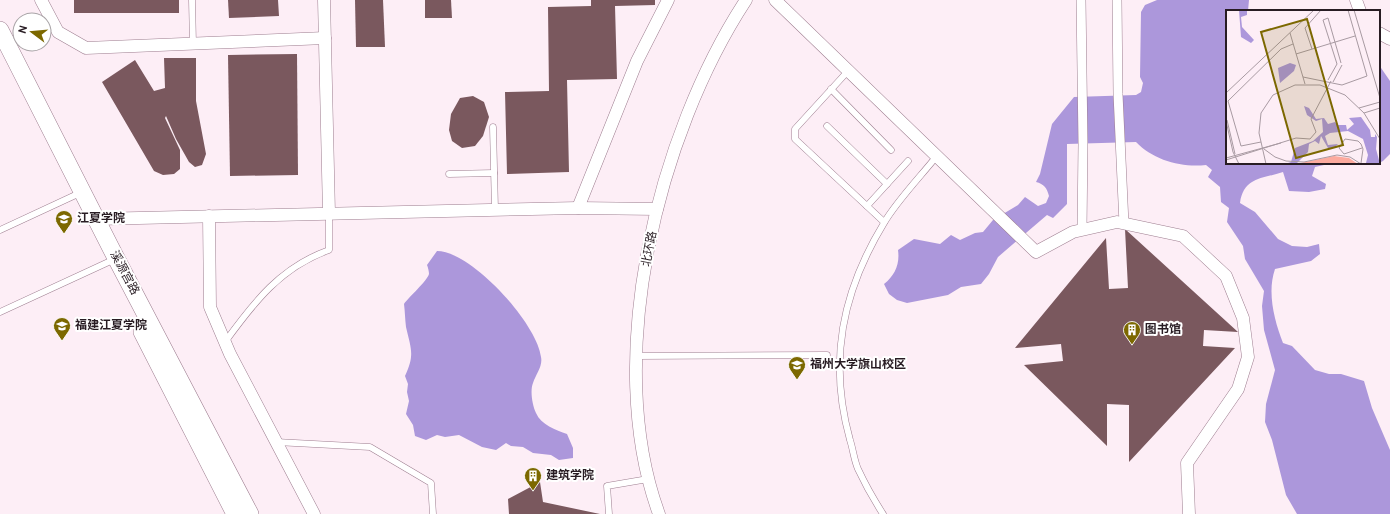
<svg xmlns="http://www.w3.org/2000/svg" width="1390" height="514" viewBox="0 0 1390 514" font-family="Overpass,'Noto Sans SC',sans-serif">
  <rect width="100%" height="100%" fill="#fdeef6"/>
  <g fill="#ac97db">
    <path d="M1157 0H1249L1248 11H1227V163H1333L1315 167 1312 176 1326 184 1325 189 1309 192 1289 191 1283 172C1262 179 1244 177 1240 203L1255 212 1278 239 1292 246 1307 247 1319 244 1320 254 1311 261 1275 269C1267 292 1274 320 1283 343L1292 346 1315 370 1329 374H1341L1364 381 1372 408 1390 450V514H1297L1286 495 1272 440 1265 422 1266 404 1275 370 1264 330 1262 306 1264 291 1245 259 1243 246 1227 222 1229 208 1221 202 1220 187 1208 177 1212 170 1206 165C1182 168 1153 160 1136 142L1067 144V204L1053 218 1047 215 998 257 989 274 981 284 961 287 948 295 907 303 897 300 889 294 884 284C895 275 900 264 898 250L914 239 940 244 951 235 960 240 975 233 983 232 993 220 1018 205 1025 197 1038 206 1046 203 1049 196C1047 188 1044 184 1036 182L1040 174 1052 124 1074 97 1136 95 1141 92 1143 83 1140 77 1141 12 1145 5Z"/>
    <path d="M1379 65 1390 81V154L1383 161 1379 163Z"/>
    <path d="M437 251C471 251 537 323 541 357 543 366 536 374 533 383 530 390 532 405 536 413 541 425 556 430 567 434L573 448V458L559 460 551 455 533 453 523 447 511 446 506 443 496 450 482 447 459 435 445 437 437 435 426 440 415 436 413 425 406 414 409 401 407 392 408 384 405 376C415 355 411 349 406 327 405 319 405 312 404 304 409 297 427 281 429 274 429 272 428 267 427 265Z"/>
  </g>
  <g fill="#7a585e">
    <rect x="74" y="0" width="105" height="13"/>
    <path d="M228 0H278L279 16 229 18Z"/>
    <path d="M355 0H383L385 47H356Z"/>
    <path d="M425 0H451L452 18H425Z"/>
    <path d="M591 0H655V5L615 6 617 79 567 80 569 172 507 174 505 92 549 91 548 7 591 6Z"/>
    <path d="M297 54 298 175 230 176 228 55Z"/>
    <path d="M164 58H196V101L206 154 202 165 195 167 189 162 176 139 166 116 165 118 180 150V169L174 174 163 175 154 171 102 82 135 60 154 91 165 88Z"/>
    <path d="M473 96 484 102 489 117 483 136 475 146 462 148 452 141 449 130 451 114 460 98Z"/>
    <path d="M1125 229 1238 332 1204 330 1203 346 1235 348 1129 462V405L1107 404V446L1024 365 1063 361 1061 344 1015 348 1106 238 1109 289 1128 288Z"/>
    <path d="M540 482 543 502 600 514H509L508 499Z"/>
  </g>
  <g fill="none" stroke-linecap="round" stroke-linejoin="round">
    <defs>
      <g id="service">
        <path d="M192 0 193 44"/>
        <path d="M848 71 795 129V139L884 222"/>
        <path d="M831 89 891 150"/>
        <path d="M827 126 887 184"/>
        <path d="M493 127 495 210"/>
        <path d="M449 174 494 173"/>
        <path d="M867 206 908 161"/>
        <path d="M0 230 82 192"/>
        <path d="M0 312 115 259"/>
        <path d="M225 342C254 302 281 267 329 250V213"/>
        <path d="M637 356 827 355"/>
        <path d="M276 442 370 447 431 483 433 514"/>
        <path d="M609 514 607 486 648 479"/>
        <path d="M883 514C874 500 865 484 858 469 854 460 853 449 850 440 828 361 842 292 884 223 896 202 920 177 936 157"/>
      </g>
      <g id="pedestrian">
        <path d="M1081 0 1083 144 1082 230"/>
        <path d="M1117 0 1118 94 1124 224"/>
      </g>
      <g id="minor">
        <path d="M41 0 58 32 86 48 325 38"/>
        <path d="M324 0 329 213"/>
        <path d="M775 0 1036 252 1073 232 1117 222 1183 236 1226 276 1243 318 1248 357 1238 389 1187 463 1189 514"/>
        <path d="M1356 0 1360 11"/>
        <path d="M1379 33 1390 39"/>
        <path d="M578 208 637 61 668 0"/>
        <path d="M209 216 210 307 230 354 314 514"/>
        <path d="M96 219 578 208 657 209"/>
        <path d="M659 514C602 359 658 134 746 0"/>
      </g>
      <g id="secondary">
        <path d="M0 30 116 258 250 514"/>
        <path d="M142 332 235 514"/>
      </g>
    </defs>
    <use href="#service" stroke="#9e7e90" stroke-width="7"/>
    <use href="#pedestrian" stroke="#9e7e90" stroke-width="10"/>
    <use href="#minor" stroke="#9e7e90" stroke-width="13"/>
    <use href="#secondary" stroke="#9e7e90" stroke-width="18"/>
    <use href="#service" stroke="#fff" stroke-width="6"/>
    <use href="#pedestrian" stroke="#fff" stroke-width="9"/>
    <use href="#minor" stroke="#fff" stroke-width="12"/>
    <use href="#secondary" stroke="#fff" stroke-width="17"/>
  </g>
  <defs>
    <symbol id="university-pin" viewBox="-11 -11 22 30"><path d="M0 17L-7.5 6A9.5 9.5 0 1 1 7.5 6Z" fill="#7c6800" stroke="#fff"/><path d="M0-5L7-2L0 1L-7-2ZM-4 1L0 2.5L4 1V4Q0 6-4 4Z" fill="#fff"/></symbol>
    <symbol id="building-pin" viewBox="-11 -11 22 30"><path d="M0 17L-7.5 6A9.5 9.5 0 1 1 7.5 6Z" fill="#7c6800" stroke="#fff"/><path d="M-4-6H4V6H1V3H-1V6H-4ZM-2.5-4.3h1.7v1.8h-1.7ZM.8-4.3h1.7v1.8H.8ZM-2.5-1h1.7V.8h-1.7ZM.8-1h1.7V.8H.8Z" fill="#fff"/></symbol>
  </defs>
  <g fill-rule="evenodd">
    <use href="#university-pin" x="54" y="209" width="20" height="27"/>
    <use href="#university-pin" x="52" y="316" width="20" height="27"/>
    <use href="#building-pin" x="1122" y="320" width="20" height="27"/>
    <use href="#university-pin" x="787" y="355" width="20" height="27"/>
    <use href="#building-pin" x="523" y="466" width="20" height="27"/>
  </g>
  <g text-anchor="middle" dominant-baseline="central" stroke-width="4" stroke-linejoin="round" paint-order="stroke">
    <g font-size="12" font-weight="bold" fill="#281c23" stroke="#fff" text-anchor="start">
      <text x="77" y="219">江夏学院</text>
      <text x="75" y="326">福建江夏学院</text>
      <text x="1145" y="330">图书馆</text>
      <text x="810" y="365">福州大学旗山校区</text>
      <text x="546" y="476">建筑学院</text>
    </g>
    <g font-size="12" fill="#281c23" stroke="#fff">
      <text transform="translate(650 249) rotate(-79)">北环路</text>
      <text transform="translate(124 273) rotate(62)">溪源宫路</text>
    </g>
  </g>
  <g transform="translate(1226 10)">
    <rect width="154" height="154" fill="#fdeef6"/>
    <path d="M108 146 123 148 132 154H70Z" fill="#fcaa9e"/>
    <path d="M13 0H21V5L15 7 16 17 28 30 25 33 15 27ZM64 53 70 55 68 61 54 73 52 58ZM78 96 83 98 90 109 98 108 102 114 109 112 111 115H120L121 120 128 114 123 108 135 107 144 120 145 127H149V124L151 127 150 139 154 154 140 153 142 145 137 129 122 121 104 123 99 126 102 135 112 134 108 138H102L95 126 93 134 89 131 83 134 82 142 70 154H59L65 152 69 138 87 131 97 122 96 109 90 111 81 105Z" fill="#ac97db"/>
    <path fill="none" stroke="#a89aa2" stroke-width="1" d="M128 0 154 88M64 23 79 74M86 39 79 18 95 0M70 44 129 26M77 67 116 75 141 66 122 0M102 70 111 54 97 10 102 8 115 53M107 72 116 55M0 83 88 0M133 98 154 92M138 103 154 98M1 110 9 144M0 111 7 142 13 154M35 132 15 136 2 91 55 39 67 34M38 139 49 147 60 151 78 152 111 145 124 147 135 154M0 148 55 133M0 150 70 128 84 129 90 122 85 109 105 71M135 153 137 139 135 134 132 131 119 129 113 138 118 144 136 138M40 154 33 123 35 103 47 85 69 75H94L119 85 138 103 154 129"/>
    <path fill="#7c6800" fill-opacity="0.15" stroke="#7c6800" stroke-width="2" d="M81 9 117 135 70 148 35 22Z"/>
    <rect width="154" height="154" fill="none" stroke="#281c23" stroke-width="2"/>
  </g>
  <g transform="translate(32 32) rotate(286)"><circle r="19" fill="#ffffff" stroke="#a9a4a7"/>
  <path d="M0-3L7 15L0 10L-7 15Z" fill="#7c6800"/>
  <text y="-6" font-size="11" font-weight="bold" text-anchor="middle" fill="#281c23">N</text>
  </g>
</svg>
